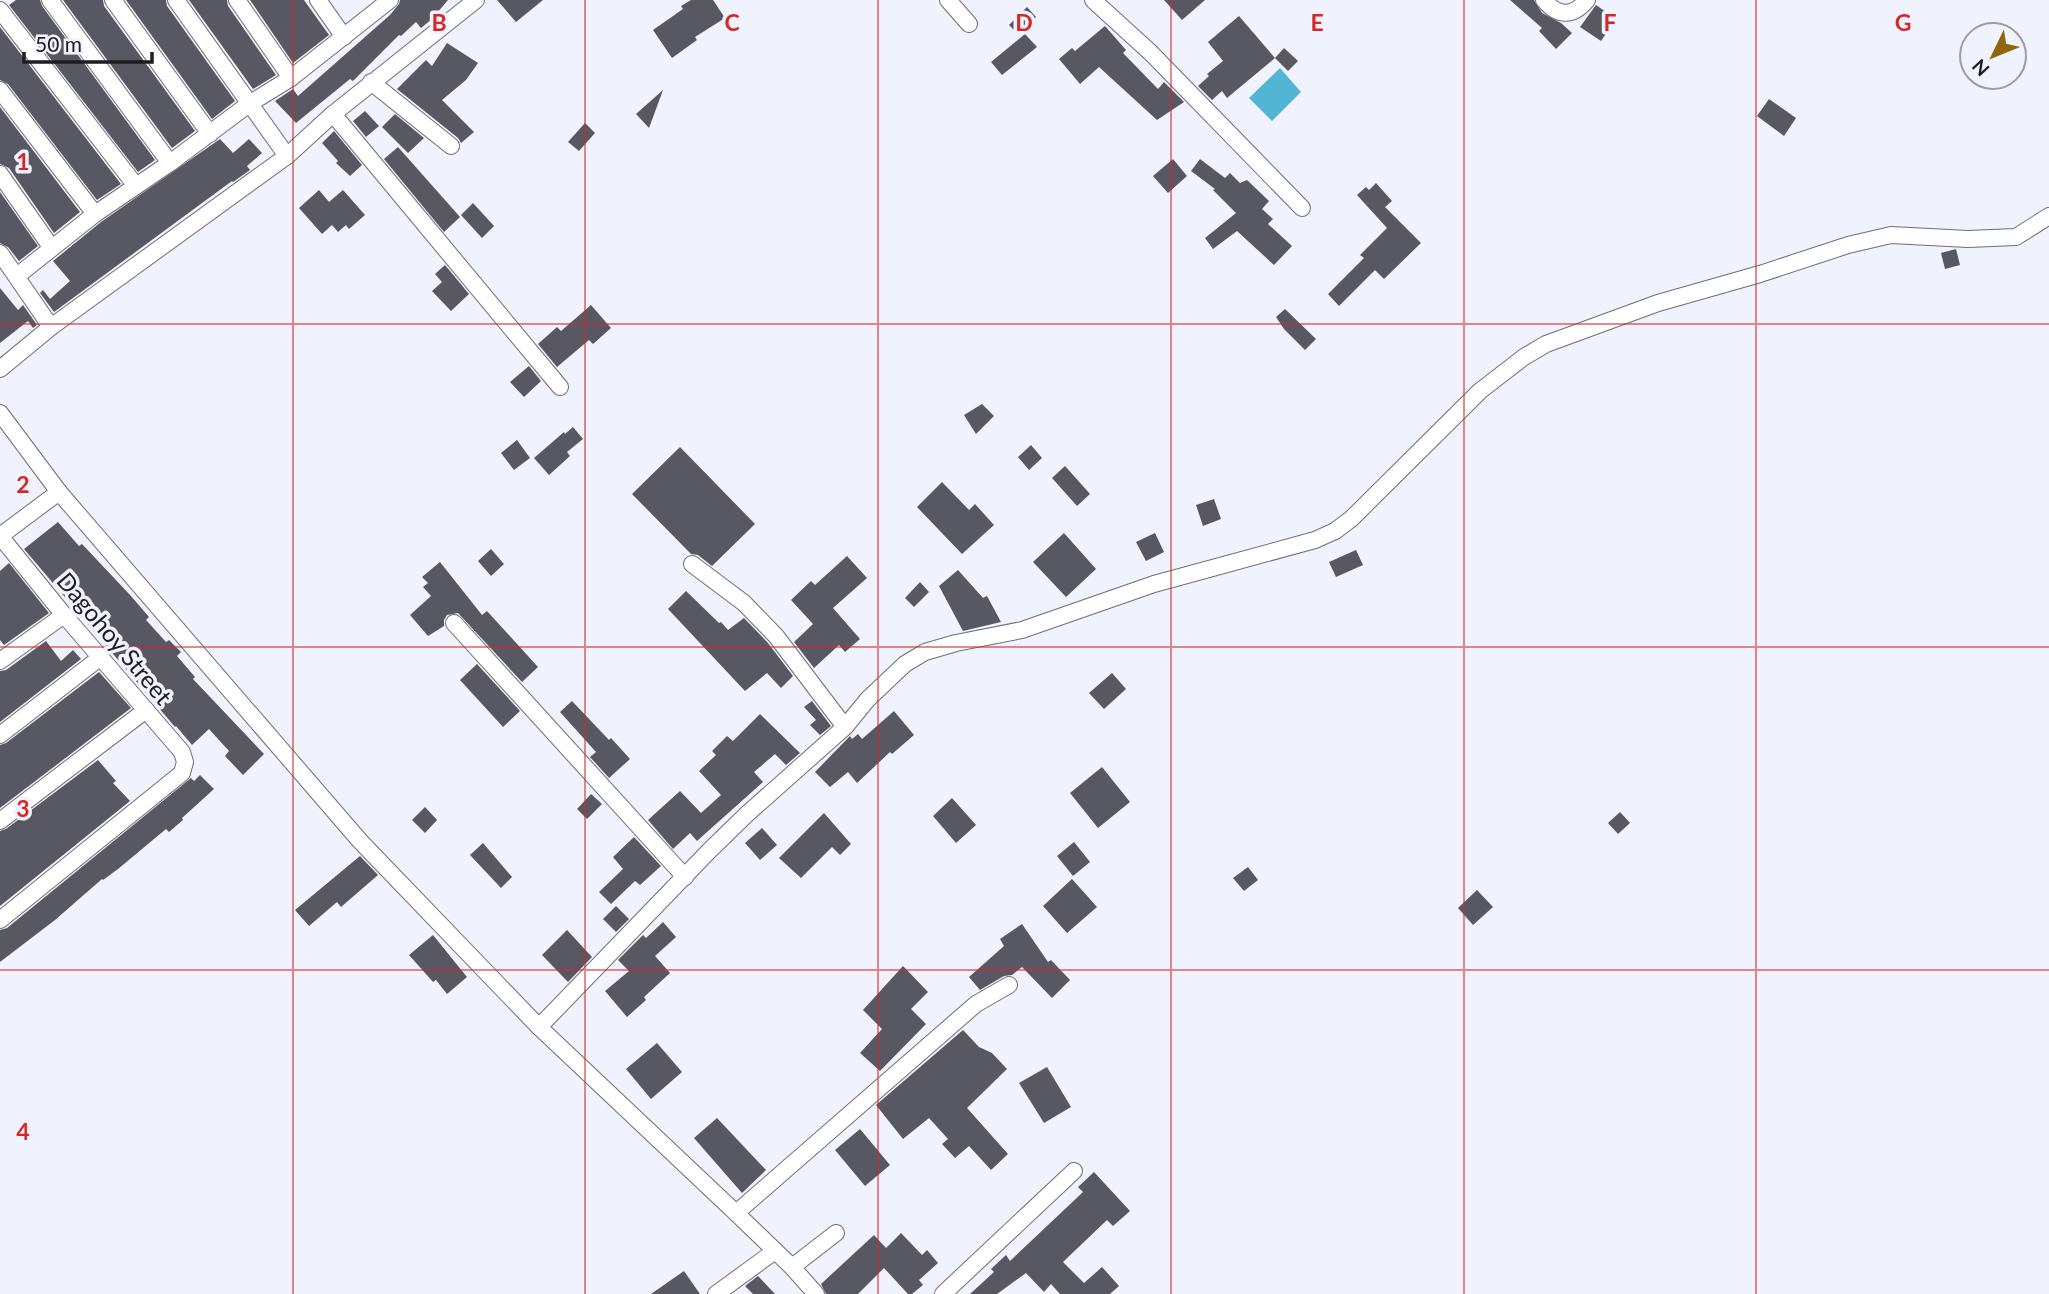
<svg xmlns="http://www.w3.org/2000/svg" width="2049" height="1294" viewBox="0 0 2049 1294" font-family="Lato,sans-serif">
  <rect width="100%" height="100%" fill="#f0f2fd"/>
  <path fill="#52b5d3" d="M1280 68 1301 92 1272 121 1249 98Z"/>
  <g fill="#575861">
    <path d="M16 0H40L42 6 155 160 138 172 9 5Z"/>
    <path d="M63 0H103L104 6 195 131 172 148Z"/>
    <path d="M126 0H166L167 6 235 101 212 119Z"/>
    <path d="M189 0H227L228 6 276 75 253 89Z"/>
    <path d="M250 0H304L329 35 293 63Z"/>
    <path d="M400 0H448L432 19 421 28 416 22 401 36 399 35 353 81 350 79 296 123 275 101 293 89 298 96 390 15 399 4Z"/>
    <path d="M497 0H543L516 22Z"/>
    <path d="M691 0H713L725 18 695 37 697 40 672 58 653 30 683 9 681 6Z"/>
    <path d="M1164 0H1205L1182 20Z"/>
    <path d="M1510 0H1534L1542 13 1561 23 1572 33 1556 49 1539 31 1542 28Z"/>
    <path d="M1596 5 1616 19 1601 41 1580 27Z"/>
    <path d="M1027 7 1036 17 1018 34 1009 25Z"/>
    <path d="M1239 16 1275 58 1227 98 1222 91 1212 100 1198 86 1209 76 1207 74 1223 61 1208 42Z"/>
    <path d="M1105 26 1126 50 1123 53 1158 89 1164 82 1184 102 1157 120 1099 67 1080 84 1059 59 1072 48 1075 51Z"/>
    <path d="M0 27 121 184 97 200 8 84 0 80Z"/>
    <path d="M1025 34 1037 47 1002 75 991 62Z"/>
    <path d="M447 43 478 63 466 80 442 100 474 132 461 143 458 138 397 89 426 60 432 66Z"/>
    <path d="M1284 48 1298 61 1288 71 1275 58Z"/>
    <path d="M663 90 649 128 636 114Z"/>
    <path d="M1769 99 1796 118 1784 136 1757 116Z"/>
    <path d="M0 107 80 212 54 233 9 168 0 164Z"/>
    <path d="M365 111 379 126 366 137 353 121Z"/>
    <path d="M395 114 424 138 408 153 382 127Z"/>
    <path d="M585 123 595 133 579 151 568 142Z"/>
    <path d="M334 131 362 165 350 176 336 163 338 161 322 143Z"/>
    <path d="M220 139 233 153 249 139 262 153 247 166 250 170 233 182 232 181 54 312 40 293 43 290 50 299 70 281 53 261 101 222Z"/>
    <path d="M398 147 460 217 444 232 384 159Z"/>
    <path d="M1173 159 1187 176 1168 193 1153 176Z"/>
    <path d="M1200 159 1225 178 1230 173 1240 183 1247 180 1269 201 1262 209 1273 219 1268 224 1292 246 1274 265 1237 231 1213 249 1205 238 1236 213 1213 190 1215 189 1191 171Z"/>
    <path d="M1376 183 1392 201 1385 207 1421 243 1384 279 1375 270 1339 306 1328 294 1364 258 1360 255 1387 228 1357 195 1366 187 1369 190Z"/>
    <path d="M319 190 329 202 343 190 365 215 349 229 346 225 338 232 332 225 322 234 299 208Z"/>
    <path d="M0 192 38 246 19 261 8 247 0 243Z"/>
    <path d="M473 203 494 226 482 238 461 215Z"/>
    <path d="M1956 249 1960 265 1945 269 1941 253Z"/>
    <path d="M445 265 469 294 451 311 432 291 442 282 435 274Z"/>
    <path d="M0 288 18 310 23 305 37 325 33 328 28 321 0 343Z"/>
    <path d="M591 305 611 328 593 344 589 340 557 367 538 344 557 327 561 331Z"/>
    <path d="M1285 309 1316 339 1305 350 1284 329 1276 317Z"/>
    <path d="M529 366 541 381 524 397 510 382Z"/>
    <path d="M982 404 994 416 976 434 964 415Z"/>
    <path d="M573 427 583 439 567 452 570 456 549 475 534 458 564 432 565 434Z"/>
    <path d="M517 440 530 458 514 470 501 453Z"/>
    <path d="M1031 445 1042 458 1029 470 1018 457Z"/>
    <path d="M680 447 755 524 712 566 698 555 691 554 632 494Z"/>
    <path d="M1065 466 1090 494 1077 506 1052 478Z"/>
    <path d="M942 482 969 510 975 504 994 525 962 554 917 507Z"/>
    <path d="M1214 499 1221 519 1203 526 1196 505Z"/>
    <path d="M58 522 79 546 82 544 131 596 149 617 146 620 166 642 169 640 181 652 177 656 195 677 193 679 264 754 243 775 225 756 229 751 209 729 192 745 176 726 175 727 24 549Z"/>
    <path d="M1064 533 1096 569 1066 597 1033 562Z"/>
    <path d="M1155 533 1164 552 1146 561 1136 542Z"/>
    <path d="M491 549 504 564 491 576 478 561Z"/>
    <path d="M1356 550 1363 565 1336 577 1329 562Z"/>
    <path d="M847 556 867 578 833 608 860 639 845 652 839 645 814 668 794 642 813 624 791 600 811 581 815 585Z"/>
    <path d="M440 562 482 615 487 611 538 667 522 682 458 613 447 615 444 620V626L428 636 410 615 431 596 423 587 428 583 422 577Z"/>
    <path d="M9 563 49 613 4 645 0 640V571Z"/>
    <path d="M958 570 983 598 987 596 1001 622 963 631 939 586Z"/>
    <path d="M920 582 929 592 914 607 905 598Z"/>
    <path d="M686 591 719 623 721 622 728 630 744 618 768 643 793 676 781 688 767 673 745 691 668 609Z"/>
    <path d="M46 641 61 661 73 650 81 659 0 722V671L6 670Z"/>
    <path d="M477 664 520 711 503 727 460 680Z"/>
    <path d="M99 672 131 708 0 808V745L6 743Z"/>
    <path d="M1112 673 1126 689 1104 709 1089 693Z"/>
    <path d="M572 701 609 740 611 738 630 759 609 778 590 757 596 752 560 712Z"/>
    <path d="M812 701 831 726 820 735 810 725 816 720 804 707Z"/>
    <path d="M894 711 914 735 892 754 890 752 857 783 848 772 830 787 815 772 850 736 852 739 858 734 862 739Z"/>
    <path d="M760 714 800 753 786 765 775 754 754 772 763 782 697 841 690 833 673 849 648 820 680 791 701 813 721 795 699 771 716 755 712 751 727 736 733 741Z"/>
    <path d="M98 760 116 781 113 783 130 801 0 906V831L6 829Z"/>
    <path d="M1102 767 1130 802 1098 828 1070 793Z"/>
    <path d="M200 775 214 789 182 818 183 820 169 832 166 829 118 869 103 880 102 879 55 920 0 962V930L7 928 191 778 194 781Z"/>
    <path d="M591 794 602 804 587 819 577 809Z"/>
    <path d="M952 798 976 825 956 843 933 816Z"/>
    <path d="M425 807 437 820 425 833 412 820Z"/>
    <path d="M1620 812 1630 823 1618 834 1608 823Z"/>
    <path d="M824 813 851 844 840 855 832 847 801 878 779 858Z"/>
    <path d="M762 828 777 845 760 860 745 843Z"/>
    <path d="M634 837 661 866 640 885 635 881 611 904 599 892 623 869 613 857Z"/>
    <path d="M1074 842 1090 862 1073 876 1057 856Z"/>
    <path d="M483 843 512 877 501 888 470 855Z"/>
    <path d="M360 856 378 875 341 907 337 902 309 926 295 910Z"/>
    <path d="M1248 867 1258 880 1244 891 1233 878Z"/>
    <path d="M1072 879 1097 907 1067 933 1043 906Z"/>
    <path d="M1477 890 1493 907 1473 925 1458 908Z"/>
    <path d="M616 906 629 919 616 932 603 919Z"/>
    <path d="M663 922 676 937 655 956 670 973 644 997 646 1000 627 1017 605 991 629 971 618 960 643 935 646 938Z"/>
    <path d="M1022 924 1048 962 1051 960 1070 980 1052 998 1022 967 1012 975 1004 976 980 990 969 977 1004 946 1000 939Z"/>
    <path d="M567 930 592 957 568 982 542 955Z"/>
    <path d="M433 935 467 977 447 994 436 980 433 982 409 955Z"/>
    <path d="M903 966 928 992 911 1009 926 1024 880 1071 860 1053 882 1029 863 1010Z"/>
    <path d="M963 1030 979 1047 992 1053 1007 1069 967 1108 1008 1154 991 1170 969 1146 955 1158 942 1144 948 1139 929 1118 903 1139 876 1105Z"/>
    <path d="M657 1043 682 1072 651 1099 626 1069Z"/>
    <path d="M1047 1067 1071 1107 1044 1123 1019 1083Z"/>
    <path d="M717 1118 766 1170 742 1193 694 1138Z"/>
    <path d="M860 1129 890 1165 865 1186 835 1150Z"/>
    <path d="M1094 1172 1130 1211 1113 1226 1107 1220 1063 1262 1084 1283 1102 1267 1119 1286 1110 1294H1060L1051 1284 1044 1292 1026 1273 997 1294H970L994 1272 991 1269 1006 1255 1010 1261 1083 1192 1078 1187Z"/>
    <path d="M901 1233 922 1255 927 1250 938 1263 919 1280 923 1285 912 1294H908L884 1268 858 1294H826L821 1284 874 1235 886 1248Z"/>
    <path d="M684 1271 700 1294H651Z"/>
    <path d="M758 1276 775 1294H753L745 1286Z"/>
  </g>
  <g fill="none" stroke-linecap="round" stroke-linejoin="round">
    <defs>
      <g id="street">
        <path d="M50 0 170 163"/>
        <path d="M113 0 210 134"/>
        <path d="M176 0 287 156"/>
        <path d="M237 0 291 78"/>
        <path d="M318 0 344 37"/>
        <path d="M948 0 969 24"/>
        <path d="M1093 0 1151 53 1302 208"/>
        <path d="M1544 0C1558 17 1573 17 1587 0"/>
        <path d="M0 10 136 186"/>
        <path d="M371 82 451 146"/>
        <path d="M0 90 95 214"/>
        <path d="M333 114 560 387"/>
        <path d="M0 174 51 247"/>
        <path d="M0 253 51 327"/>
        <path d="M17 276 95 214 170 163 249 104 291 78 390 0"/>
        <path d="M0 369 51 327 287 156 333 114 476 0"/>
        <path d="M0 413 59 492 360 841 539 1027 736 1213 792 1267 816 1294"/>
        <path d="M0 536 64 615 182 752 185 762 182 773 0 920"/>
        <path d="M0 536 59 492"/>
        <path d="M692 564 744 603 776 636 845 727"/>
        <path d="M454 623 685 877"/>
        <path d="M0 661 64 615"/>
        <path d="M0 735 101 657"/>
        <path d="M0 821 146 710"/>
        <path d="M539 1027 709 851 747 814 845 727 868 699 905 664 925 652 956 643 1022 630 1154 584 1315 540 1335 531 1351 519 1480 391 1524 357 1546 344 1658 303 1760 274 1848 245 1891 235 1968 239 2016 237 2049 216"/>
        <path d="M736 1213 976 1004 1009 985"/>
        <path d="M792 1267 836 1233"/>
        <path d="M716 1294 775 1251"/>
        <path d="M943 1294 1074 1171"/>
      </g>
    </defs>
    <use href="#street" stroke="#6c6e77" stroke-width="18"/>
    <use href="#street" stroke="#fff" stroke-width="16"/>
  </g>
  <path fill="none" stroke="#d62828" stroke-width="2" stroke-opacity="0.55" d="M293 0V1294M585 0V1294M878 0V1294M1171 0V1294M1464 0V1294M1756 0V1294M0 324H2049M0 647H2049M0 970H2049"/>
  <g text-anchor="middle" dominant-baseline="central" stroke-width="7" stroke-linejoin="round" paint-order="stroke">
    <g font-size="24" fill="#1c1d20" stroke="#f0f2fd">
      <text transform="translate(115 638) rotate(50)">Dagohoy Street</text>
    </g>
  </g>
  <g font-size="23" text-anchor="middle" font-weight="bold" fill="#d62828" stroke="#f0f2fd" stroke-width="7" stroke-linejoin="round" paint-order="stroke">
    <text x="439" y="31">B</text>
    <text x="732" y="31">C</text>
    <text x="1024" y="31">D</text>
    <text x="1317" y="31">E</text>
    <text x="1610" y="31">F</text>
    <text x="1903" y="31">G</text>
    <text x="23" y="170">1</text>
    <text x="23" y="493">2</text>
    <text x="23" y="817">3</text>
    <text x="23" y="1140">4</text>
  </g>
  <g transform="translate(1993 56) rotate(227)"><circle r="33" fill="#f0f2fd" stroke="#9b9da5" stroke-width="2"/>
  <path d="M0-5L12 26L0 18L-12 26Z" fill="#8f660c"/>
  <text y="-10" font-size="19" font-weight="bold" text-anchor="middle" fill="#1c1d20">N</text>
  </g>
  <path d="M24 52v10h128v-10" fill="none" stroke="#1c1d20" stroke-width="3.5"/>
  <text x="35" y="52" font-size="21" fill="#1c1d20" stroke="#f0f2fd" stroke-width="5" paint-order="stroke">50 m</text>
</svg>
